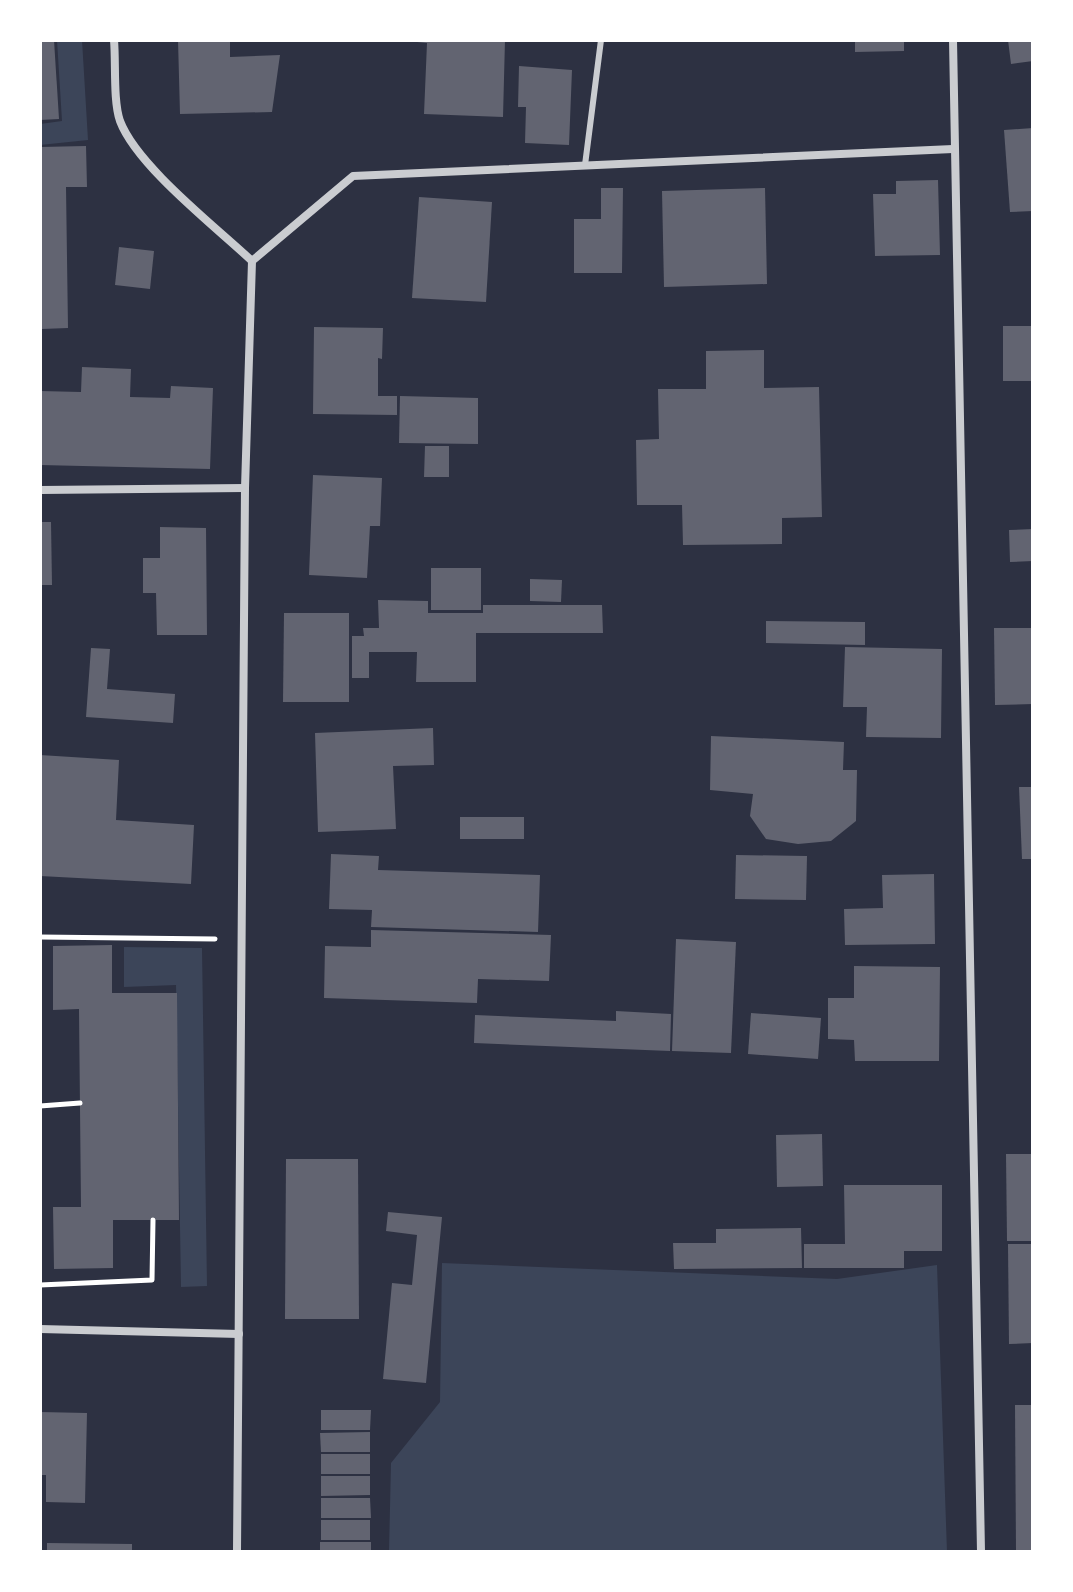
<svg xmlns="http://www.w3.org/2000/svg" width="1073" height="1592" viewBox="0 0 1073 1592" font-family="Montserrat,sans-serif">
  <rect width="100%" height="100%" fill="#2d3142"/>
  <g fill="#3c4559">
    <path d="M57 40H82L88 140 40 145V124L62 121Z"/>
    <path d="M124 947 202 948 207 1286 181 1287 176 985 124 987Z"/>
    <path d="M442 1263 837 1279 937 1265 947 1552H389L391 1463 440 1402Z"/>
  </g>
  <g fill="#626471">
    <path d="M40 40H54L59 119 40 120Z"/>
    <path d="M178 40H230V57L280 55 272 112 180 114Z"/>
    <path d="M417 40H505L503 117 424 114 427 43 417 42Z"/>
    <path d="M855 40H904V51L855 52Z"/>
    <path d="M1008 40H1033V61L1011 64Z"/>
    <path d="M519 66 572 70 569 145 525 143 526 107H518Z"/>
    <path d="M1033 128V211L1010 212 1004 130Z"/>
    <path d="M86 146 87 187H66L68 328 42 329 40 147Z"/>
    <path d="M938 180 940 255 875 256 873 194H896V181Z"/>
    <path d="M601 188H623L622 273H574V219H601Z"/>
    <path d="M765 188 767 284 664 287 662 191Z"/>
    <path d="M419 197 492 202 486 302 412 298Z"/>
    <path d="M119 247 154 251 150 289 115 285Z"/>
    <rect x="1003" y="326" width="30" height="55"/>
    <path d="M314 327 383 328 382 359 378 358V396H397V415L313 414Z"/>
    <path d="M764 350V388L819 387 822 517 782 518V544L683 545 682 505H637L636 440 659 439 658 389H706V351Z"/>
    <path d="M82 367 131 369 130 397 170 398 171 386 213 388 210 469 40 465V391L81 392Z"/>
    <path d="M400 396 478 398V444L399 443Z"/>
    <path d="M425 446H449V477H424Z"/>
    <path d="M313 475 382 478 380 526H370L367 578 309 575Z"/>
    <path d="M40 522H51L52 585H40Z"/>
    <path d="M160 527 206 528 207 635H157L156 593H143V558H160Z"/>
    <path d="M1033 529V561L1010 562 1009 530Z"/>
    <rect x="431" y="568" width="50" height="42"/>
    <path d="M530 579 562 580 561 602 530 601Z"/>
    <path d="M378 600 428 601V613H483V605H602L603 633H476V682H416L417 652H369V678H352V636H364L363 628H379Z"/>
    <path d="M284 613H349V702H283Z"/>
    <path d="M766 621 865 622V645L766 643Z"/>
    <path d="M994 628H1033V704L995 705Z"/>
    <path d="M845 647 942 649 941 738 866 737 867 707H843Z"/>
    <path d="M91 648 110 649 107 689 175 694 173 723 86 717Z"/>
    <path d="M433 728 434 765 393 766 396 829 318 832 315 733Z"/>
    <path d="M711 736 844 742 843 770H857L856 821 831 841 798 844 766 839 750 816 753 794 710 790Z"/>
    <path d="M40 755 119 760 116 820 194 825 191 884 40 876Z"/>
    <path d="M1019 787H1033V859H1022Z"/>
    <rect x="460" y="817" width="64" height="22"/>
    <path d="M331 854 379 856 378 870 540 875 538 932 371 927 372 910 329 909Z"/>
    <path d="M736 855 807 856 806 900 735 899Z"/>
    <path d="M934 874 935 944 845 945 844 909 883 908 882 875Z"/>
    <path d="M371 930 551 935 549 981 478 979 477 1003 324 998 325 946 371 947Z"/>
    <path d="M676 939 736 942 731 1053 672 1051Z"/>
    <path d="M112 945V993H177L179 1220H113V1268L54 1269 53 1207H81L79 1009 53 1010V946Z"/>
    <path d="M854 966 940 967 939 1061H855L854 1040 828 1039V998H854Z"/>
    <path d="M616 1011 671 1014 670 1051 474 1043 475 1015 616 1021Z"/>
    <path d="M751 1013 821 1018 818 1059 748 1054Z"/>
    <path d="M822 1134 823 1186 777 1187 776 1135Z"/>
    <path d="M1006 1154H1033V1241H1007Z"/>
    <path d="M286 1159H358L359 1319H285Z"/>
    <path d="M844 1185H942V1251H904V1268H804V1244H845Z"/>
    <path d="M388 1212 442 1217 426 1383 383 1379 392 1283 412 1285 417 1235 386 1231Z"/>
    <path d="M801 1228 802 1268 674 1269 673 1243H716V1229Z"/>
    <path d="M1008 1244H1033V1343L1009 1344Z"/>
    <path d="M1015 1405H1033V1552H1016Z"/>
    <path d="M321 1410H371L370 1430H321Z"/>
    <path d="M40 1412 87 1413 85 1503 46 1502V1475H40Z"/>
    <path d="M370 1432V1452H321L320 1433Z"/>
    <rect x="321" y="1454" width="49" height="20"/>
    <path d="M321 1476H370V1495L321 1496Z"/>
    <path d="M321 1498H370L371 1518H321Z"/>
    <rect x="321" y="1520" width="49" height="20"/>
    <rect x="320" y="1542" width="51" height="10"/>
    <path d="M47 1543 132 1544V1552H47Z"/>
  </g>
  <g fill="none" stroke-linecap="round" stroke-linejoin="round">
    <g stroke="#fff" stroke-width="5">
      <path d="M40 937 215 939"/>
      <path d="M40 1106 80 1103"/>
      <path d="M40 1285 152 1280 153 1220"/>
    </g>
    <path stroke="#caccd0" stroke-width="6" d="M585 165 601 40"/>
    <g stroke="#caccd0" stroke-width="8">
      <path d="M114 40C116 63 113 101 120 121 137 166 216 227 252 261L245 488 237 1552"/>
      <path d="M953 40 981 1552"/>
      <path d="M252 261 353 176 953 149"/>
      <path d="M40 490 245 488"/>
      <path d="M40 1329 239 1334"/>
    </g>
  </g>
  <rect width="1073" height="1592" fill="none" stroke="#ffffff" stroke-width="84"/>
</svg>
